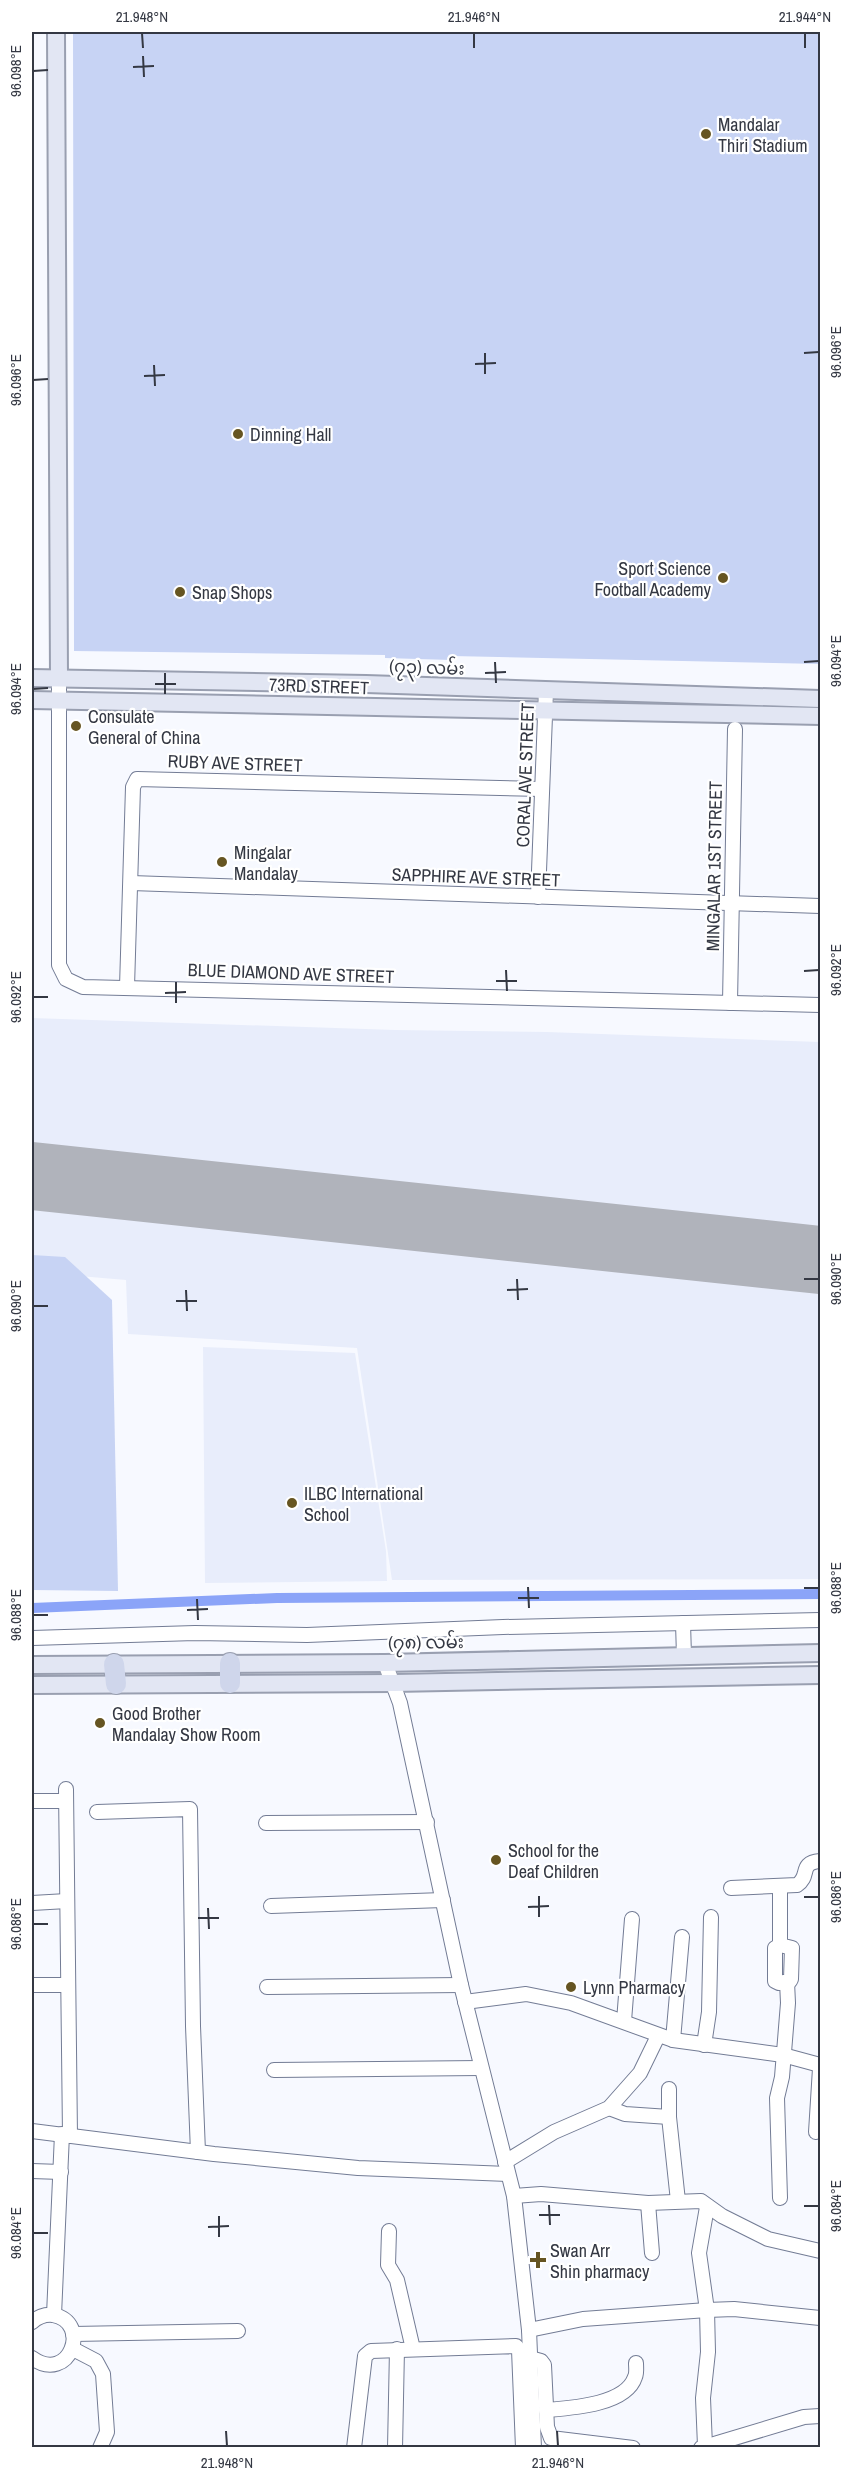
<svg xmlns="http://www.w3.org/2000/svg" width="852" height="2479" viewBox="0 0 852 2479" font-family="'Archivo Narrow','Noto Sans Myanmar',sans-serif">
  <rect width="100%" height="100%" fill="#f7f9ff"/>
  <g fill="#e8edfb">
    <path d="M32 1018 395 1030 547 1032 820 1042V1579L392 1580 357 1348 128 1334 126 1280 32 1272Z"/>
    <path d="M203 1347 355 1353 386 1551 387 1581 205 1583Z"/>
  </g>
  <g fill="#c7d3f4">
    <path d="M73 32H820V664L452 656 451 660 385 658V655L74 651Z"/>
    <path d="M32 1255 65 1257 112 1300 118 1591 32 1590Z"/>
  </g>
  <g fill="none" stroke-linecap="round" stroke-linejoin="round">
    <path stroke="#8ba4f8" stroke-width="10" d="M32 1608 277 1598 820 1594"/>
    <path stroke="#b0b3bb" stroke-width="68" d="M32 1176 820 1260"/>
    <defs>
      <g id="minor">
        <path d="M59 677V965L66 979 83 987 820 1005"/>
        <path d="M131 883 820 906"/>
        <path d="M538 897 546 690"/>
        <path d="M127 987 133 787 137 779 542 789"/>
        <path d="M730 1003 735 729"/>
        <path d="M683 1623 684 1656"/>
        <path d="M32 1638 195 1633 307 1635 503 1627 820 1620"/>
        <path d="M385 1663 400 1703 461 1985 514 2196 529 2330 534 2448"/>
        <path d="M66 1789 70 2136"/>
        <path d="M32 1801H66"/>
        <path d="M97 1812 190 1809 193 2026 198 2152"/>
        <path d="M266 1823 427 1822"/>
        <path d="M731 1888 797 1885C811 1876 798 1863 820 1861"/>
        <path d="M32 1903 67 1901"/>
        <path d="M271 1906 443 1900"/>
        <path d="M780 1945 792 1948 791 1979 790 1981 779 1983 775 1981V1948L780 1945V1886"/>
        <path d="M32 1985H68"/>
        <path d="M267 1987 461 1985"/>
        <path d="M465 2002 526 1994 571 2003 673 2040 783 2055 820 2065"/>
        <path d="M624 2021 632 1919"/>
        <path d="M673 2040 682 1937"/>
        <path d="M704 2045 709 2012 711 1917"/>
        <path d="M274 2070 481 2068"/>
        <path d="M669 2089V2117L678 2201"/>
        <path d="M609 2108 625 2114 669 2117"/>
        <path d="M32 2131 214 2154 358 2168 508 2174"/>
        <path d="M816 2132 820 2068"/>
        <path d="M505 2162 554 2132 609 2108 640 2073 658 2036"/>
        <path d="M32 2171 61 2172"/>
        <path d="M514 2196 541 2194 648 2203 701 2201 722 2216 768 2239 820 2251"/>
        <path d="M780 2198 777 2098 782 2077 788 2003 787 1982"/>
        <path d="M648 2203 652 2253"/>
        <path d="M389 2231 388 2265 397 2280 413 2349"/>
        <path d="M54 2315 62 2134"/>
        <path d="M32 2322C38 2317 44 2314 53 2315 92 2322 70 2385 32 2358"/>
        <path d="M529 2330 583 2319 707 2310 734 2309 820 2318"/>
        <path d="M73 2334 238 2331"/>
        <path d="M73 2349 96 2361 103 2374 107 2432 100 2448"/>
        <path d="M530 2358 541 2361 544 2365 547 2427 551 2438 633 2448"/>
        <path d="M546 2410C571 2408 626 2405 635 2377 637 2373 636 2367 636 2363"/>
        <path d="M705 2446 703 2398 708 2352 707 2310 699 2253 707 2207"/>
        <path d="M354 2448 365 2356 371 2351 516 2346 519 2350 523 2448"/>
        <path d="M395 2448 397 2349"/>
        <path d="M701 2448 804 2417 820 2416"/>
      </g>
      <g id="major">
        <path d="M56 32 59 677"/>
        <path d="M32 678 366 684 820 699"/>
        <path d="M32 700 820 716"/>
        <path d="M32 1665 385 1663 820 1653"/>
        <path d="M32 1685 394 1683 820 1675"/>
      </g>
      <g id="highway">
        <path d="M230 1663V1683"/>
        <path d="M114 1664 116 1684"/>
      </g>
    </defs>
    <use href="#minor" stroke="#737c95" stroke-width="16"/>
    <use href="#major" stroke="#999fb0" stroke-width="20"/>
    <use href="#highway" stroke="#999fb0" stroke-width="22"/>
    <use href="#minor" stroke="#fff" stroke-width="14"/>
    <use href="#major" stroke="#e2e6f3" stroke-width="16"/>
    <use href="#highway" stroke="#cfd6eb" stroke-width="20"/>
  </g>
  <path fill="none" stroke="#343843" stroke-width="2" d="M142 33 143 48M474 33V48M805 33V48M143 56 144 77M133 67 154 66M33 71 48 70M485 353V374M804 353 819 352M475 364 496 363M154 365 155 386M144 376 165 375M33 380 48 379M495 662 496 683M804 662 819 661M165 673V694M485 673 506 672M155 684H176M33 689 48 688M506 970 507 991M804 971 819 970M496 981H517M176 982V1003M165 993 186 992M33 997H48M517 1279 518 1300M804 1279H819M186 1290 187 1311M507 1290 528 1289M176 1301H197M33 1306H48M528 1587 529 1608M804 1588H819M518 1598H539M197 1599 198 1620M187 1610 208 1609M33 1615H48M539 1896V1917M804 1897H819M528 1907 549 1906M208 1908 209 1929M198 1918H219M33 1924H48M549 2205 550 2225M804 2206H819M539 2215H560M219 2216V2237M208 2227 229 2226M33 2233H48M226 2431 227 2446M557 2431 558 2446"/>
  <g fill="#652" stroke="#fff" stroke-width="2">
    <circle cx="706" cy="134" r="6"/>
    <circle cx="238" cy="434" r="6"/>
    <circle cx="723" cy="578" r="6"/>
    <circle cx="180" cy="592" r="6"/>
    <circle cx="76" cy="726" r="6"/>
    <circle cx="222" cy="862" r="6"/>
    <circle cx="292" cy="1503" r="6"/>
    <circle cx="100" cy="1723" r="6"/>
    <circle cx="496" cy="1860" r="6"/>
    <circle cx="571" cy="1987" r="6"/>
    <path d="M535 2251h6v6h6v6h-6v6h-6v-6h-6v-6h6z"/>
  </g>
  <g text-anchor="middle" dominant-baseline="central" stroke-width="4.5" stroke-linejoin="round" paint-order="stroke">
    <g font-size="18" fill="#343843" stroke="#fff" text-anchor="start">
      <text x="718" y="124">Mandalar<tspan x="718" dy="21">Thiri Stadium</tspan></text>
      <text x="250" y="434">Dinning Hall</text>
      <text x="711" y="568" text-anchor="end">Sport Science<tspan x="711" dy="21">Football Academy</tspan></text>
      <text x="192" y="592">Snap Shops</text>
      <text x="88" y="716">Consulate<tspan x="88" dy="21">General of China</tspan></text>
      <text x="234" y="852">Mingalar<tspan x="234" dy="21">Mandalay</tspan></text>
      <text x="304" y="1493">ILBC International<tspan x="304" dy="21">School</tspan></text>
      <text x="112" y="1713">Good Brother<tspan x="112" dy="21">Mandalay Show Room</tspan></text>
      <text x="508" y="1850">School for the<tspan x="508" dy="21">Deaf Children</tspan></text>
      <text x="583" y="1987">Lynn Pharmacy</text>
      <text x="550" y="2250">Swan Arr<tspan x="550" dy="21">Shin pharmacy</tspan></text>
    </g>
    <g font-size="18" fill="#343843" stroke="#fff">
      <text transform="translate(427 667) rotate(2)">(၇၃) လမ်း</text>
      <text transform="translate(319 686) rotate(2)">73RD STREET</text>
      <text transform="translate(235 763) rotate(2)">RUBY AVE STREET</text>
      <text transform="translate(525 775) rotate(-88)">CORAL AVE STREET</text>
      <text transform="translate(714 866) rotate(-89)">MINGALAR 1ST STREET</text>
      <text transform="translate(476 877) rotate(2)">SAPPHIRE AVE STREET</text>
      <text transform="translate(291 973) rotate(2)">BLUE DIAMOND AVE STREET</text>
      <text transform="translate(426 1642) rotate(-1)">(၇၈) လမ်း</text>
    </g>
  </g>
  <rect width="852" height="2479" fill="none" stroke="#ffffff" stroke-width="66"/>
  <rect x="33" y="33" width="786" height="2413" fill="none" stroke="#343843" stroke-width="2"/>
  <g font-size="15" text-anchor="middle" fill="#343843">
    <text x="142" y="22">21.948°N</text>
    <text x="474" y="22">21.946°N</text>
    <text x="805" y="22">21.944°N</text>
    <text transform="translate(16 71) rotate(-90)" y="5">96.098°E</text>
    <text transform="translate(836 352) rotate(-90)" y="5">96.096°E</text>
    <text transform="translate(16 380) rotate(-90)" y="5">96.096°E</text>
    <text transform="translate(836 661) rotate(-90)" y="5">96.094°E</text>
    <text transform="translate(16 689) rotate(-90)" y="5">96.094°E</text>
    <text transform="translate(836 970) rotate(-90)" y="5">96.092°E</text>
    <text transform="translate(16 997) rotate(-90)" y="5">96.092°E</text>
    <text transform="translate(836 1279) rotate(-90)" y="5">96.090°E</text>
    <text transform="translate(16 1306) rotate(-90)" y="5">96.090°E</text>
    <text transform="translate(836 1588) rotate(-90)" y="5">96.088°E</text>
    <text transform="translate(16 1615) rotate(-90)" y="5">96.088°E</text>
    <text transform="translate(836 1897) rotate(-90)" y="5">96.086°E</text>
    <text transform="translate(16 1924) rotate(-90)" y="5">96.086°E</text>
    <text transform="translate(836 2206) rotate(-90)" y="5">96.084°E</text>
    <text transform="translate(16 2233) rotate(-90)" y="5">96.084°E</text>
    <text x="227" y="2468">21.948°N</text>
    <text x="558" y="2468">21.946°N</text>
  </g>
</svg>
